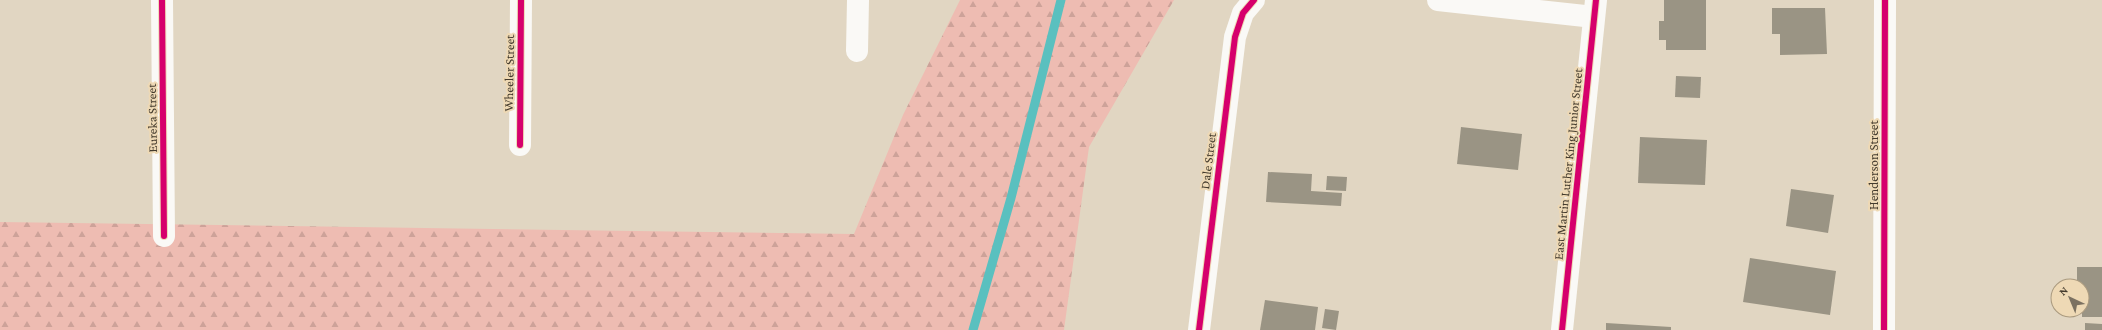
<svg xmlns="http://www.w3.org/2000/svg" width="2102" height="330" viewBox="0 0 2102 330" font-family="'Crimson Pro',serif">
  <defs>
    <pattern id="forest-firs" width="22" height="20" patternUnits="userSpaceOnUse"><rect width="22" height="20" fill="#eebcb2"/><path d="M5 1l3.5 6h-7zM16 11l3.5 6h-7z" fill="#cda299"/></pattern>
  </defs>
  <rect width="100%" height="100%" fill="#e1d6c2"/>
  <path fill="url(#forest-firs)" d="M960 0H1174L1089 147 1064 330H0V222L854 234 903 115Z"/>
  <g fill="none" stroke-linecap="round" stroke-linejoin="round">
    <path stroke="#5ac0bf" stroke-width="9" d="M973 330 1011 198 1061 0"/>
  </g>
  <g fill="#9a9484">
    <path d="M1664 0H1706V50H1666V40H1659V21H1664Z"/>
    <path d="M1772 8H1825L1827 54 1780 55V34H1772Z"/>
    <path d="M1676 76 1701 77 1700 98 1675 97Z"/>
    <path d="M1461 127 1522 134 1518 170 1457 164Z"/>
    <path d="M1640 137 1707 140 1705 185 1638 183Z"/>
    <path d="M1268 172 1312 174 1311 191 1342 193 1341 206 1266 202Z"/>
    <path d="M1327 176 1347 177 1346 191 1326 190Z"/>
    <path d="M1791 189 1834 195 1828 233 1786 226Z"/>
    <path d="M1750 258 1836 271 1830 315 1743 302Z"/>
    <path d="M2077 267H2102V317H2082V286H2077Z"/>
    <path d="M1265 300 1318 307 1315 330H1260Z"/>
    <path d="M1325 309 1339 311 1336 330 1322 328Z"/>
    <path d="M1606 323 1671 327V330H1606Z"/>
    <path d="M2085 323 2102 324V330H2085Z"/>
  </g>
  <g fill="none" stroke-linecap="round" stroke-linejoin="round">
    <g stroke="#faf9f6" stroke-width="22">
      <path d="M162 0 164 236"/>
      <path d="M1438 0 1594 17"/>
      <path d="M857 51 858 0"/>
      <path d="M520 145 521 0"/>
      <path d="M1199 330 1235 37 1243 13 1254 0"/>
      <path d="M1562 330 1596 0"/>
      <path d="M1884 330 1885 0"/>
    </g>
    <defs>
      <g id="cycleway">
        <path d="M162 0 164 236"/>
        <path d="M520 145 521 0"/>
        <path d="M1199 330 1235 37 1243 13 1254 0"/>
        <path d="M1562 330 1596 0"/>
        <path d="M1884 330 1885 0"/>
      </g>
    </defs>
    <use href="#cycleway" stroke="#eed9b5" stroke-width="8"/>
    <use href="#cycleway" stroke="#d6006c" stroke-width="6"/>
  </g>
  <g text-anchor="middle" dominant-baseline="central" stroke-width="4" stroke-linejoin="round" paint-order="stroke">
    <g font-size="13" fill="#443b2d" stroke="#eed9b5">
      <text transform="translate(509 73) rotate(-89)">Wheeler Street</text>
      <text transform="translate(152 118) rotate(-91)">Eureka Street</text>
      <text transform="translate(1208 161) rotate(-83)">Dale Street</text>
      <text transform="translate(1568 164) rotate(-84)">East Martin Luther King Junior Street</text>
      <text transform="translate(1873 165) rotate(-90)">Henderson Street</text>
    </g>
  </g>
  <g transform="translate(2070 298) rotate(316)"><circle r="19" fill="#eed9b5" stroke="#aa9a7f"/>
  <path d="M0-3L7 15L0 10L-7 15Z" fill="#7b7161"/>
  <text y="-6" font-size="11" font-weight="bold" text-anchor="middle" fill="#443b2d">N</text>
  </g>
</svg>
